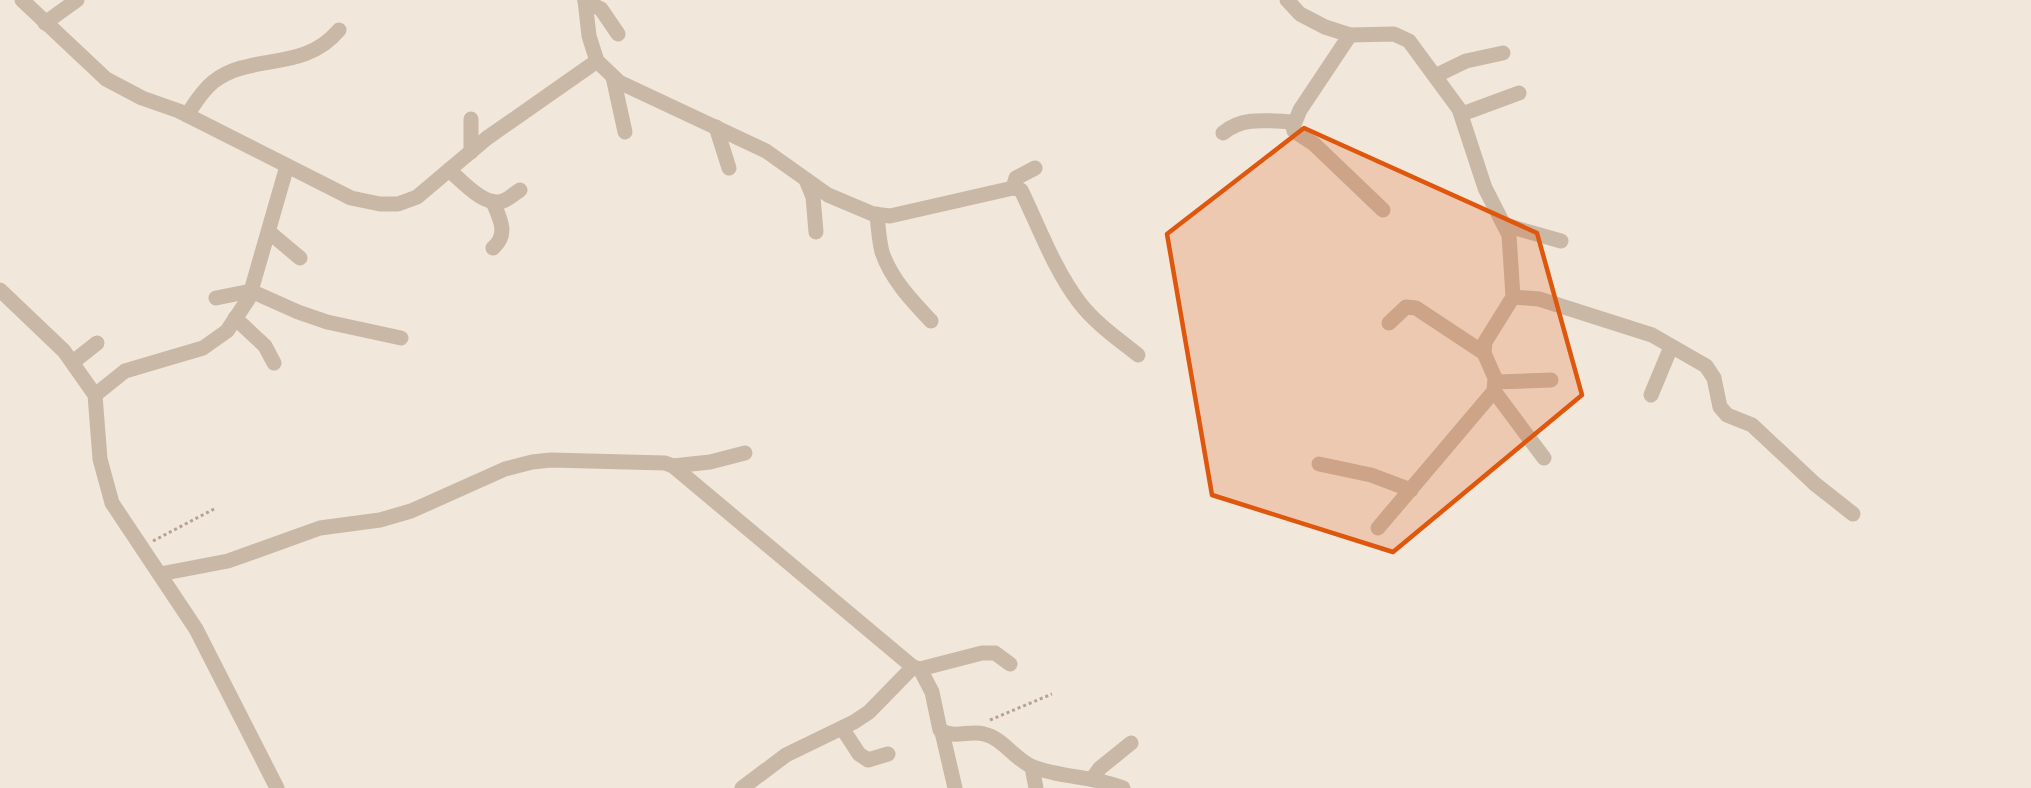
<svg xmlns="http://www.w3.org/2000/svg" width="2031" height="788" viewBox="0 0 2031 788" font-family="'Varela Round',sans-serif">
  <rect width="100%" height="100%" fill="#f2e7db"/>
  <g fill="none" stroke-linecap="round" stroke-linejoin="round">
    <g stroke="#b6a291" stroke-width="3" stroke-dasharray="3 3" stroke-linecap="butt">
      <path d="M153 541 214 509"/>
      <path d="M990 720 1052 694"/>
    </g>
    <g stroke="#cab8a7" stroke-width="15">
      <path d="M22 0 106 79 142 98 179 111 351 198 380 204H398L417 197 487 138 597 61"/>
      <path d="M585 0 589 36 597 61 619 82 766 151 828 195 873 214 890 216 1013 188 1021 190C1039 227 1054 269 1079 302 1095 323 1118 339 1138 355"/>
      <path d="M1287 0 1300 14 1325 27 1350 35 1394 34 1409 41 1459 109 1485 188 1509 235 1513 297 1485 342 1484 353 1495 378 1494 391 1378 528"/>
      <path d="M585 1 601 9 618 34"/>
      <path d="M45 23 77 0"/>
      <path d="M1350 35 1300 110 1293 127 1294 131 1314 144 1383 210"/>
      <path d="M1435 76 1466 61 1503 53"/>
      <path d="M613 77 625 132"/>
      <path d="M1462 114 1519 93"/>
      <path d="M187 115C195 103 202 91 213 82 251 52 303 73 339 30"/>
      <path d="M716 127 729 168"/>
      <path d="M1223 133C1243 116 1268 121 1293 122"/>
      <path d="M471 152V119"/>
      <path d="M449 170C462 181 484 207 503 201 509 199 515 193 520 190"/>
      <path d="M806 180 813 197 816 232"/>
      <path d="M1013 188 1016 178 1035 168"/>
      <path d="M493 202C500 219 509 234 493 248"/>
      <path d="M877 214C878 226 879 240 882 252 891 279 912 301 931 321"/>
      <path d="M1505 225 1561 241"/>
      <path d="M269 232 300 258"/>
      <path d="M0 290 64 351 95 395 100 459 112 503 196 629 277 788"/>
      <path d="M1513 297 1539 299 1652 335 1706 366 1714 378 1720 407 1727 415 1752 425 1815 484 1853 514"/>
      <path d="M216 298 251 291 298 312 327 322 401 338"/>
      <path d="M235 318 265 346 274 363"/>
      <path d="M1389 323 1406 307 1416 308 1484 353"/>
      <path d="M73 362 97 343"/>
      <path d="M1496 382 1551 380"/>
      <path d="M1494 391 1544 458"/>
      <path d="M95 395 125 371 203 348 227 331 249 298 287 166"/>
      <path d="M1651 395 1671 347"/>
      <path d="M1319 464 1371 475 1411 490"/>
      <path d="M673 466 710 462 745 453"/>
      <path d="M160 574 228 561 320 528 380 520 411 511 505 469 532 462 551 460 665 463 673 466 913 667 920 669 932 692 940 730C953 739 970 730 984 734 1003 738 1015 760 1033 767 1062 778 1094 776 1123 788"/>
      <path d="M920 669 982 653H995L1010 664"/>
      <path d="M842 728 859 754 868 760 888 754"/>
      <path d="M942 732 955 788"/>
      <path d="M1032 767 1036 788"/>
      <path d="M1092 779 1100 768 1131 743"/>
      <path d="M742 788 786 755 854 722 869 712 913 667"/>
    </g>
  </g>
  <path fill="#df570d" fill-opacity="0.2" stroke="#df570d" stroke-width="4.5" stroke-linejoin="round" d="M1304 128 1537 233 1582 395 1393 552 1212 495 1167 234Z"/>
</svg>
